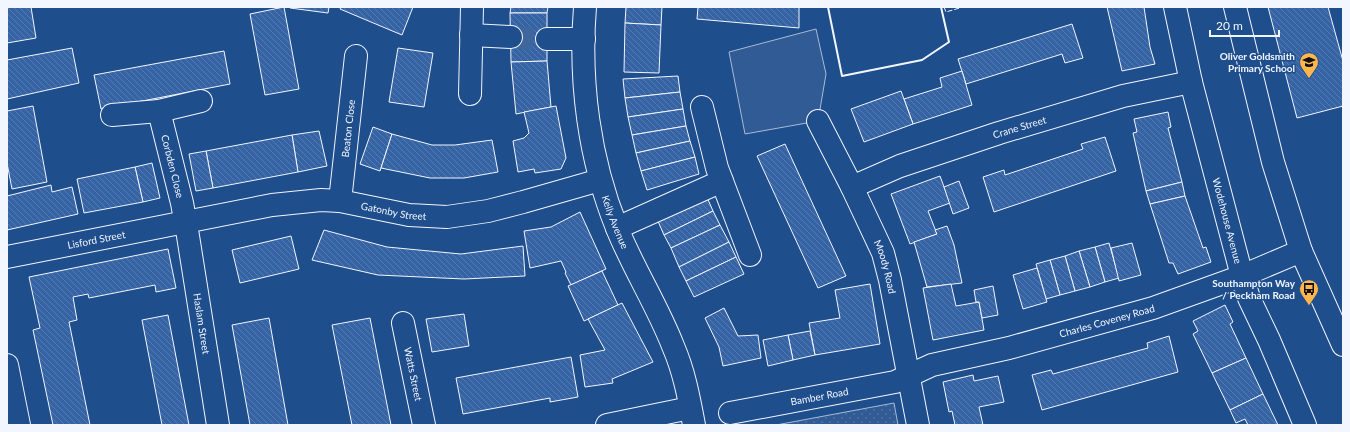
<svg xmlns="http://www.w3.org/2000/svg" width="1350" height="432" viewBox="0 0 1350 432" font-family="Lato,sans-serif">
  <defs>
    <pattern id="grass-dots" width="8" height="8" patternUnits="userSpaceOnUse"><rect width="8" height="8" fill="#305b95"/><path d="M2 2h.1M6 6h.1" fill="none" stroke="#4e73a5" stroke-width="1.8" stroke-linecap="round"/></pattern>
    <pattern id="building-back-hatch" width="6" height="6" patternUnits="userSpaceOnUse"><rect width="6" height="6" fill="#3563a3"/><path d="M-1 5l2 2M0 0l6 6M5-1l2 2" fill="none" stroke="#537ab1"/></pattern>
  </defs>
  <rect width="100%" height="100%" fill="#1f4e8c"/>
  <path fill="url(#grass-dots)" stroke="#a8bbd7" d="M894 403 898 425H776Z"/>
  <path fill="#305b95" stroke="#a8bbd7" d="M816 29 826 74 818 121 745 134 729 52Z"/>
  <g fill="url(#building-back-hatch)" stroke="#f2f6ff">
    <path d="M7 7H31L36 38 7 43Z"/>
    <path d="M284 7 299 89 265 95 250 14Z"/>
    <path d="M290 7H329L328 13 290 8Z"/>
    <path d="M341 7H413L402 35 340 9Z"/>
    <path d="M511 7H548L547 13H510Z"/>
    <path d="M626 7H662L661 25 625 23Z"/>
    <path d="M698 7H799V28L697 19Z"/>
    <path d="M1107 7H1144L1150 47 1155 64 1122 71Z"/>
    <path d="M1268 7H1328L1343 61V106L1297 118Z"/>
    <path d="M510 13H547V61L511 62Z"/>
    <path d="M625 23 661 25 659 73 624 72Z"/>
    <path d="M1072 24 1083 58 1065 63 1062 54 966 84 958 59Z"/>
    <path d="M72 48 79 83 7 99V60Z"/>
    <path d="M398 48 433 53 424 107 389 102Z"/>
    <path d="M224 51 230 84 101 109 94 75Z"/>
    <path d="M547 61 551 107 516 114 511 62Z"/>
    <path d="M962 71 972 105 913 124 904 99 942 87 940 78Z"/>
    <path d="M678 76 680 92 625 98 623 79Z"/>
    <path d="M901 91 913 124 864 142 851 109Z"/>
    <path d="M680 92 683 109 628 117 625 98Z"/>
    <path d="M33 106 47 182 12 189 7 163V111Z"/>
    <path d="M556 106 566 158 561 169 535 173 534 169 518 172 513 141 524 138 529 133 524 112Z"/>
    <path d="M683 109 686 126 632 135 628 117Z"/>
    <path d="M1168 112 1171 127 1168 128 1182 182 1146 191 1133 133 1137 132 1134 119Z"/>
    <path d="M686 126 690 141 636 153 632 135Z"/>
    <path d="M373 127 392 134 380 171 360 164Z"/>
    <path d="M319 131 327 166 298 172 292 135Z"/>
    <path d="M392 134 432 145H455L492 140 498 172 464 178H430L381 168Z"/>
    <path d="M292 135 298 172 213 188 206 151Z"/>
    <path d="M1105 137 1116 171 994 212 983 177 1004 170 1005 175 1083 149 1081 144Z"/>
    <path d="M690 141 695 157 641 171 636 153Z"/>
    <path d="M785 144 846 276 818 288 757 156Z"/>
    <path d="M206 151 213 188 196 191 189 154Z"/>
    <path d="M695 157 699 174 647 190 641 171Z"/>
    <path d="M152 163 160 198 143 202 135 167Z"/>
    <path d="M135 167 143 202 84 213 77 179Z"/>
    <path d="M940 176 950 203 928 211 937 234 910 244 891 194Z"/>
    <path d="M959 181 969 208 953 214 944 187Z"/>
    <path d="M1182 182 1185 196 1150 204 1146 191Z"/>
    <path d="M51 185 52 192 72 187 78 214 7 230V196Z"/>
    <path d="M706 195 713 211 664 235 657 219Z"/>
    <path d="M1185 196 1203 248 1206 247 1211 262 1178 274 1173 263H1169L1150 204Z"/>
    <path d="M713 211 720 225 671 248 664 235Z"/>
    <path d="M580 212 606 269 571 285 565 273 566 272 561 261 530 268 524 231 551 227Z"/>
    <path d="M720 225 729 242 679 267 671 248Z"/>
    <path d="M947 226 954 245 962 283 927 287 914 242 937 234 935 230Z"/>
    <path d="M324 230 387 247 461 254 523 246 525 276 464 279 378 275 312 260Z"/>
    <path d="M291 236 299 269 240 283 232 250Z"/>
    <path d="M729 242 736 257 686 281 679 267Z"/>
    <path d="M1109 243 1119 278 1105 282 1095 247Z"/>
    <path d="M1132 243 1141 275 1119 281 1111 248Z"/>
    <path d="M1095 247 1105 282 1090 287 1079 251Z"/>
    <path d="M168 249 176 288 156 292 155 285 89 298 88 294 73 297 77 320 69 322 90 425H53L33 330 40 328 29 277Z"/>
    <path d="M1079 251 1090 287 1075 291 1065 256Z"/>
    <path d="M1065 256 1075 291 1060 295 1050 260Z"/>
    <path d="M736 257 744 274 694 297 686 281Z"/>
    <path d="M1050 260 1060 295 1046 299 1036 264Z"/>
    <path d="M1037 268 1047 302 1023 309 1013 275Z"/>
    <path d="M602 271 618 305 584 321 568 286Z"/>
    <path d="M870 284 880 344 815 355 809 323 840 318 835 290Z"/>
    <path d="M951 284 956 306 979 302 984 330 933 340 923 288Z"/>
    <path d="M993 286 998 315 982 318 979 302H976L974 290Z"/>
    <path d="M622 303 653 362 612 379 613 383 585 387 580 355 605 350 588 319Z"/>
    <path d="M1225 305 1233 322 1230 324 1246 358 1212 373 1193 334 1198 331 1193 321Z"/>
    <path d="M724 308 738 336 758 335 761 358 723 366 719 347 705 318Z"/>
    <path d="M464 314 469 346 432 352 426 319Z"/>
    <path d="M168 315 189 425H162L142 320Z"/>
    <path d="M269 318 288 425H250L232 325Z"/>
    <path d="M370 318 391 425H352L332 325Z"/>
    <path d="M810 331 815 355 793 360 788 335Z"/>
    <path d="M788 335 793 360 768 366 763 340Z"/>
    <path d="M1169 336 1178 372 1042 410 1032 375 1051 370 1053 374 1148 348 1147 343Z"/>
    <path d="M571 357 578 397 550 402V398L463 414 456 378Z"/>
    <path d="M1246 358 1263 394 1230 410 1212 373Z"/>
    <path d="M973 375 974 381 998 376 1004 402 979 407 983 425H955L952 411 949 412 943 382Z"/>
    <path d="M1263 394 1278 425H1248L1245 419 1236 423 1230 410Z"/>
  </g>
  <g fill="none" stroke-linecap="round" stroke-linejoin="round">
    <path stroke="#3f679d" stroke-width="22" stroke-dasharray="22 11" stroke-linecap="butt" d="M511 37 547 39"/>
    <defs>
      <g id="minor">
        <path id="s1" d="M585 7C579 81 589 159 617 228 633 268 657 305 673 346 684 371 689 398 694 425"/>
        <path id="s2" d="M1175 7 1191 82 1242 276 1249 298 1269 340 1305 425"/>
        <path d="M471 35 511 37"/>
        <path d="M547 39H584"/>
        <path d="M470 94 472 7"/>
        <path d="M702 107 717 168 750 255"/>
        <path id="s3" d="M159 111 182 203 188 236 218 425"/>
        <path d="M112 115 159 111 201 101"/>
        <path id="s4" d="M818 121 852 187 883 253 890 280 918 425"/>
        <path id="s5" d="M852 187 900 166 999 133 1123 96 1191 82"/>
        <path id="s6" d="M340 201 356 56"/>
        <path d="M617 228 722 181"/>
        <path id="s7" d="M7 257 272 205 321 200 340 201 409 215 447 217 488 211 523 202 600 180"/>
        <path id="s8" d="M403 323 424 425"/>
        <path d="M7 365 19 425"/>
        <path id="s9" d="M730 413 895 382 932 365 1009 348 1153 308 1242 276 1301 251"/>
        <path d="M607 425 690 408"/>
      </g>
      <path id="major" d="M1235 7 1273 162 1301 251 1343 345"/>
    </defs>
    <use href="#minor" stroke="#f2f6ff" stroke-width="24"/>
    <use href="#major" stroke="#f2f6ff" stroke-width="24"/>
    <use href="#minor" stroke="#1f4e8c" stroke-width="22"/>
    <use href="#major" stroke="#1f4e8c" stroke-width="22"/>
    <path stroke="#f2f6ff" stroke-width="1" stroke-dasharray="5 2" stroke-linecap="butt" d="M944 7 946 12 963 7"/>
    <path stroke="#f2f6ff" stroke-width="2" d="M828 7 842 76 922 60 949 42 941 7"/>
  </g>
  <defs>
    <symbol id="school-pin" viewBox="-11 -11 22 30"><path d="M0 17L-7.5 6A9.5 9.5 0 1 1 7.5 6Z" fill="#ffb74d" stroke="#1f4e8c"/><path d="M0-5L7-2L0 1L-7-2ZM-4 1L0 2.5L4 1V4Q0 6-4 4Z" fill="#111"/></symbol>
    <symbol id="bus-pin" viewBox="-11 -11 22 30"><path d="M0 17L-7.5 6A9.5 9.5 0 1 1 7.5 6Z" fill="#ffb74d" stroke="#1f4e8c"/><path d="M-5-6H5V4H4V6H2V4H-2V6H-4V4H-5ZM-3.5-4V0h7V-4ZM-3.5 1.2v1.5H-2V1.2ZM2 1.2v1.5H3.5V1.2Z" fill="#111"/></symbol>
  </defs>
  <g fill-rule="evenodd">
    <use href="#school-pin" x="1298" y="51" width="22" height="30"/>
    <use href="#bus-pin" x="1298" y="278" width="22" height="30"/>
  </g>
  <g text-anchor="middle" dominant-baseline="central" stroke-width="3" stroke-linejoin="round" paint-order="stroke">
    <g font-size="10" font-weight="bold" fill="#f2f6ff" stroke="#1f4e8c" text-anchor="end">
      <text x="1295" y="56">Oliver Goldsmith<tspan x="1295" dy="12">Primary School</tspan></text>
      <text x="1295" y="283">Southampton Way<tspan x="1295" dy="12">/ Peckham Road</tspan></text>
    </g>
    <g font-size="10" fill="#f2f6ff" stroke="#1f4e8c">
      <text stroke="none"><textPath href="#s5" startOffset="178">Crane Street</textPath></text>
      <text stroke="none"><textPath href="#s6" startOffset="73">Beaton Close</textPath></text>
      <text stroke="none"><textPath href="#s3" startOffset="57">Corbden Close</textPath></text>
      <text stroke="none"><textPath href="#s7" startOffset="393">Gatonby Street</textPath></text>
      <text stroke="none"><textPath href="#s2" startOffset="220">Wodehouse Avenue</textPath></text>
      <text stroke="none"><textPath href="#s1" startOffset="219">Kelly Avenue</textPath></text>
      <text stroke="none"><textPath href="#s7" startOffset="91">Lisford Street</textPath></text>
      <text stroke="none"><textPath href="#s4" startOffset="161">Moody Road</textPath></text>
      <text stroke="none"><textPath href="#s9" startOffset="389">Charles Coveney Road</textPath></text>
      <text stroke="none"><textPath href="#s3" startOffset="217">Haslam Street</textPath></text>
      <text stroke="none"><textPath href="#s8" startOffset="52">Watts Street</textPath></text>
      <text stroke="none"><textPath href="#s9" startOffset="91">Bamber Road</textPath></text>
    </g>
  </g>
  <rect width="1350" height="432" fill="none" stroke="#f2f6ff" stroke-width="16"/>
  <path d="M1210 30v6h69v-6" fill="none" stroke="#f2f6ff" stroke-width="2"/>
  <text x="1216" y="30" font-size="12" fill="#f2f6ff" stroke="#1f4e8c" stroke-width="3" paint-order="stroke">20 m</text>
</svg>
